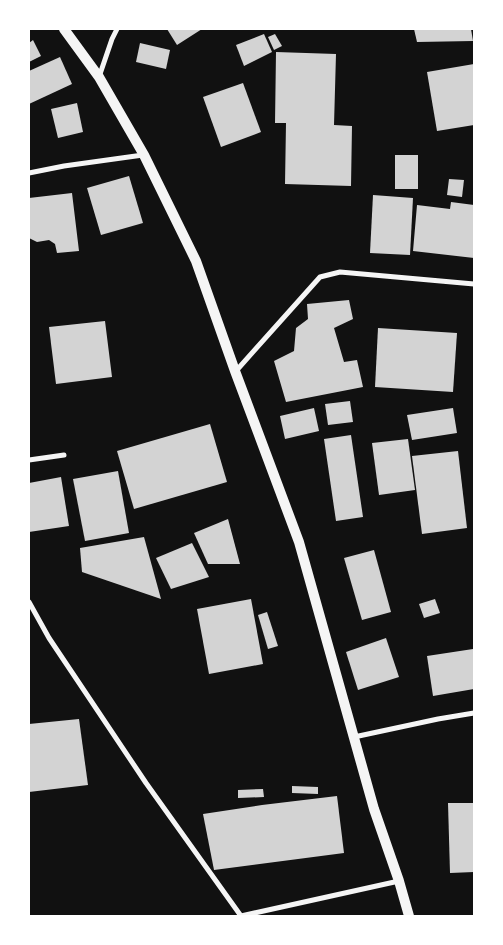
<svg xmlns="http://www.w3.org/2000/svg" width="503" height="945" viewBox="0 0 503 945" font-family="Inter,sans-serif">
  <rect width="100%" height="100%" fill="#111"/>
  <g fill="#d3d3d3">
    <path d="M167 29H202L177 45Z"/>
    <path d="M414 29H471L473 41 417 42Z"/>
    <path d="M264 34 272 52 244 66 236 45Z"/>
    <path d="M275 34 282 46 274 50 268 37Z"/>
    <path d="M33 40 41 56 29 62V43Z"/>
    <path d="M140 43 170 50 166 69 136 62Z"/>
    <path d="M276 52 336 54 334 125 352 126 351 186 285 184 286 123H275Z"/>
    <path d="M60 57 72 84 29 104V71Z"/>
    <path d="M474 64V125L437 131 427 72Z"/>
    <path d="M243 83 261 132 221 147 203 97Z"/>
    <path d="M77 103 83 132 58 138 51 109Z"/>
    <rect x="395" y="155" width="23" height="34"/>
    <path d="M129 176 143 223 101 235 87 188Z"/>
    <path d="M449 179 464 180 462 197 447 195Z"/>
    <path d="M72 193 79 251 57 253 55 244 49 240 37 242 29 238V198Z"/>
    <path d="M373 195 413 198 410 255 370 253Z"/>
    <path d="M451 202 474 205V258L413 251 417 205 450 209Z"/>
    <path d="M349 300 353 319 334 328 344 362 357 360 363 387 286 402 274 361 294 351 296 328 308 319 307 304Z"/>
    <path d="M105 321 112 377 56 384 49 327Z"/>
    <path d="M378 328 457 333 453 392 375 387Z"/>
    <path d="M350 401 353 422 328 425 325 404Z"/>
    <path d="M314 408 319 431 285 439 280 416Z"/>
    <path d="M453 408 457 433 412 440 407 415Z"/>
    <path d="M210 424 227 482 134 509 117 451Z"/>
    <path d="M351 435 363 517 336 521 324 439Z"/>
    <path d="M408 439 415 490 379 495 372 443Z"/>
    <path d="M458 451 467 528 422 534 412 456Z"/>
    <path d="M118 471 129 533 85 541 73 479Z"/>
    <path d="M61 477 69 526 29 532V483Z"/>
    <path d="M228 519 240 564H208L194 533Z"/>
    <path d="M144 537 161 599 82 572 80 548Z"/>
    <path d="M192 543 209 577 171 589 156 558Z"/>
    <path d="M374 550 391 612 362 620 344 558Z"/>
    <path d="M251 599 263 664 209 674 197 609Z"/>
    <path d="M435 599 440 613 424 618 419 604Z"/>
    <path d="M267 612 278 646 268 649 258 615Z"/>
    <path d="M386 638 399 677 358 690 346 652Z"/>
    <path d="M473 649 474 659V689L433 696 427 656Z"/>
    <path d="M79 719 88 785 29 792V724Z"/>
    <path d="M292 786 318 787V794L292 793Z"/>
    <path d="M263 789 264 797 238 798V790Z"/>
    <path d="M337 796 344 853 214 870 203 814 262 805Z"/>
    <path d="M448 803H474V872L450 873Z"/>
  </g>
  <g fill="none" stroke-linecap="round" stroke-linejoin="round">
    <g stroke="#f5f5f5" stroke-width="5">
      <path d="M99 77 112 39 117 29"/>
      <path d="M29 173 64 166 143 155"/>
      <path d="M236 371 320 277 340 272 474 284"/>
      <path d="M29 460 64 455"/>
      <path d="M29 602 49 638 146 783 241 916"/>
      <path d="M354 737 438 719 474 713"/>
      <path d="M241 916 399 881"/>
    </g>
    <path stroke="#f5f5f5" stroke-width="10" d="M64 29 99 77 144 155 196 261 235 371 299 542 374 809 399 881 409 916"/>
  </g>
  <rect width="503" height="945" fill="none" stroke="#ffffff" stroke-width="60"/>
</svg>
